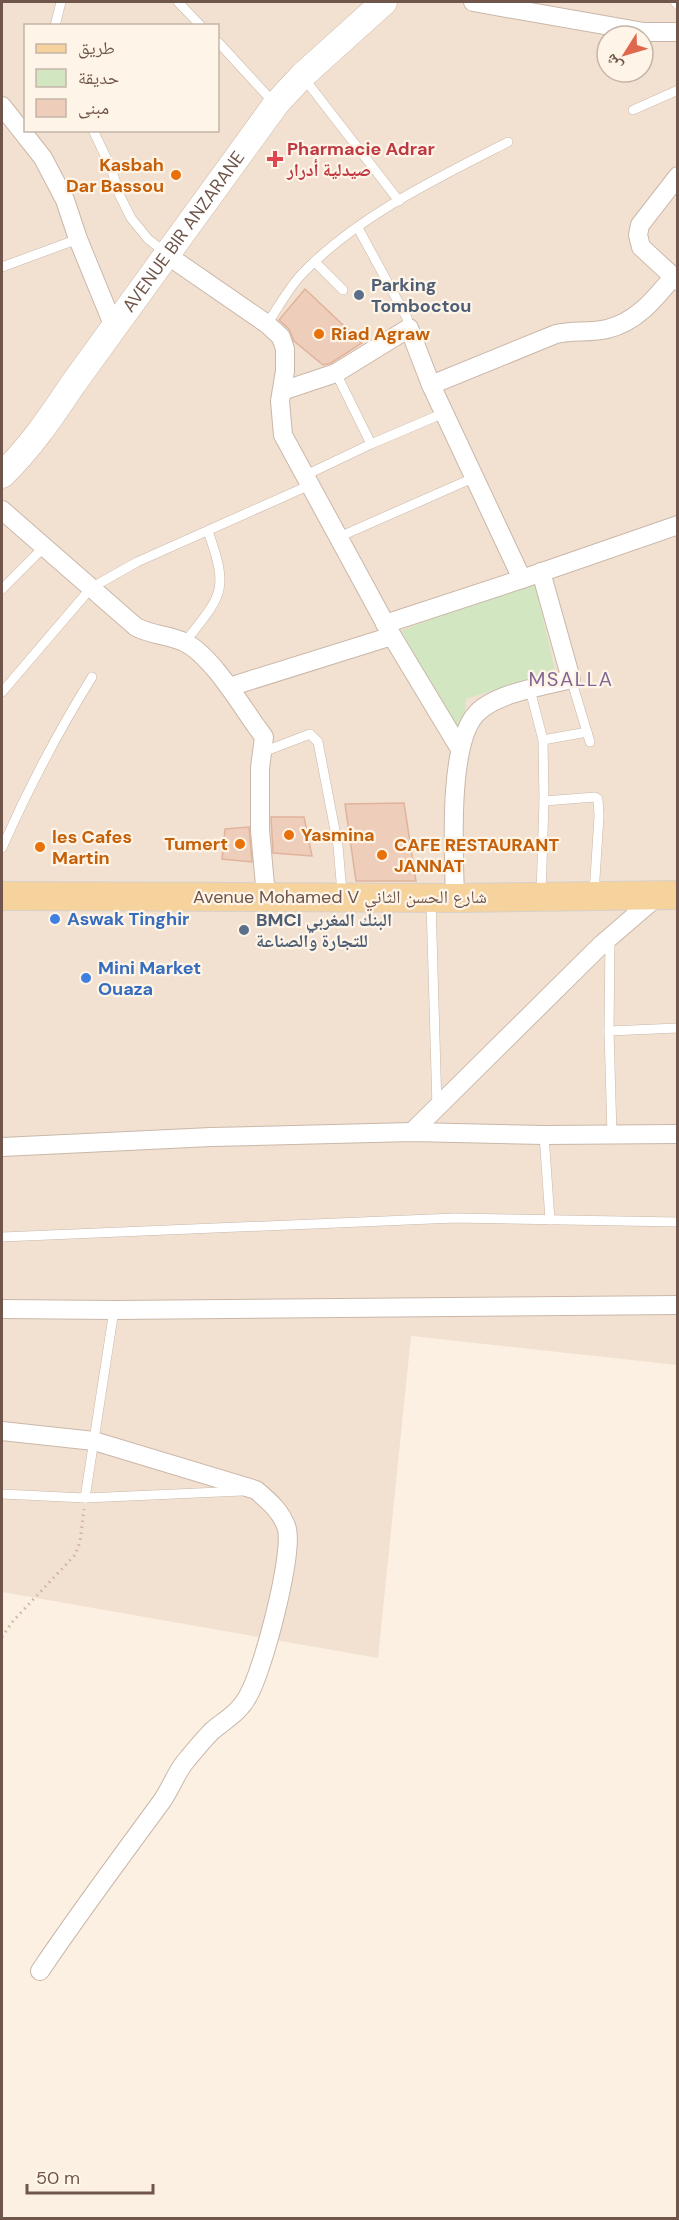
<svg xmlns="http://www.w3.org/2000/svg" width="679" height="2220" viewBox="0 0 679 2220" font-family="'DM Sans','Noto Naskh Arabic',sans-serif">
  <rect width="100%" height="100%" fill="#fbf0e2"/>
  <path fill="#f2e1d0" fill-rule="evenodd" d="M2 2H677V1365L411 1336 378 1658 2 1592ZM26 26H218V130H26ZM607 36H643V72H607Z"/>
  <path fill="#d2e7c1" d="M534 580 555 670 466 699 464 720 457 728 401 631Z"/>
  <g fill="#eecdbb" stroke="#e0b39c" stroke-width="1.5">
    <path d="M305 289 362 343 331 363 323 365 294 341 289 329 279 320Z"/>
    <path d="M404 803 416 881H356L345 804Z"/>
    <path d="M271 817H304L312 856 273 853Z"/>
    <path d="M249 827 252 862 222 859 225 829Z"/>
  </g>
  <g fill="none" stroke-linecap="round" stroke-linejoin="round">
    <defs>
      <g id="lane">
        <path d="M178 2 201 26"/>
        <path d="M675 2 678 5"/>
        <path d="M55 26 61 2"/>
        <path d="M218 42 274 103"/>
        <path d="M303 77 399 201"/>
        <path d="M633 110 678 90"/>
        <path d="M93 130 111 168 120 196 131 218 148 239 166 253"/>
        <path d="M358 228 407 318 409 328"/>
        <path d="M315 262 343 290"/>
        <path d="M2 267 78 239"/>
        <path d="M267 324C278 308 288 289 301 275 354 218 439 177 508 142"/>
        <path d="M371 444 444 413"/>
        <path d="M306 475 371 444 336 373"/>
        <path d="M339 537 473 478"/>
        <path d="M2 589 44 547"/>
        <path d="M185 642C223 594 229 591 208 531"/>
        <path d="M571 679 590 742"/>
        <path d="M530 690 543 740"/>
        <path d="M2 692 91 588 137 562 310 485"/>
        <path d="M263 752 310 734 318 742 338 846 342 893"/>
        <path d="M544 801 595 797 598 799 599 816 594 894"/>
        <path d="M2 848C28 789 58 732 92 677"/>
        <path d="M541 895 544 801 543 740 587 732"/>
        <path d="M431 902 437 1107"/>
        <path d="M610 938 609 1031 612 1135"/>
        <path d="M609 1031 678 1028"/>
        <path d="M544 1135 550 1220"/>
        <path d="M2 1237 455 1218 678 1222"/>
        <path d="M2 1494 85 1498 242 1491"/>
        <path d="M85 1498 114 1310"/>
      </g>
      <g id="street">
        <path d="M473 2 644 32H678"/>
        <path d="M2 106 43 158 65 200 78 239 114 327"/>
        <path d="M678 176 640 225 638 235 641 247 678 281"/>
        <path d="M167 255 267 324 281 337 285 349V371L280 401 283 435 392 636"/>
        <path d="M431 385 556 334C573 330 590 333 607 329 636 322 654 300 672 278"/>
        <path d="M282 391 336 373 409 328 431 385 522 579 678 525"/>
        <path d="M2 510 136 627C151 635 169 635 184 642 210 654 239 702 256 726L264 737 260 768V830L266 896"/>
        <path d="M385 624 522 579"/>
        <path d="M229 687 392 636 460 749"/>
        <path d="M455 898C454 856 447 743 477 713 496 693 544 686 571 679L541 572"/>
        <path d="M412 1132 602 944 659 895"/>
        <path d="M2 1147 211 1137 412 1132 544 1135 678 1134"/>
        <path d="M2 1309 114 1310 678 1305"/>
        <path d="M2 1431 94 1441 256 1490C269 1501 282 1512 287 1529 293 1556 263 1671 248 1696 240 1712 225 1720 212 1731 203 1740 194 1751 185 1762 176 1773 171 1788 162 1801 121 1857 79 1913 40 1971"/>
      </g>
      <g id="secondary">
        <path id="s1" d="M2 475C30 448 51 417 73 384L276 104 302 76 384 2"/>
      </g>
      <path id="primary" d="M2 896 455 898 678 895"/>
    </defs>
    <use href="#lane" stroke="#cab7a9" stroke-width="10"/>
    <use href="#street" stroke="#cab7a9" stroke-width="20"/>
    <use href="#secondary" stroke="#d0b9a9" stroke-width="27"/>
    <use href="#primary" stroke="#d7d0cc" stroke-width="30"/>
    <path stroke="#d3b19e" stroke-width="3" stroke-dasharray="1.5 4.5" stroke-linecap="butt" d="M2 1637 13 1621 75 1555 80 1542 84 1509"/>
    <use href="#lane" stroke="#fff" stroke-width="9"/>
    <use href="#street" stroke="#fff" stroke-width="18"/>
    <use href="#secondary" stroke="#fff" stroke-width="26"/>
    <use href="#primary" stroke="#f6d29d" stroke-width="28"/>
  </g>
  <path fill="#e0444e" stroke="#fef4e7" stroke-width="2" d="M272 150h6v6h6v6h-6v6h-6v-6h-6v-6h6z"/>
  <g fill="#e8710a" stroke="#fef4e7" stroke-width="2">
    <circle cx="176" cy="175" r="6"/>
    <circle cx="319" cy="334" r="6"/>
    <circle cx="289" cy="835" r="6"/>
    <circle cx="240" cy="844" r="6"/>
    <circle cx="40" cy="847" r="6"/>
    <circle cx="382" cy="855" r="6"/>
  </g>
  <g fill="#5c6f8a" stroke="#fef4e7" stroke-width="2">
    <circle cx="359" cy="295" r="6"/>
    <circle cx="244" cy="930" r="6"/>
  </g>
  <g fill="#3f7fe0" stroke="#fef4e7" stroke-width="2">
    <circle cx="55" cy="919" r="6"/>
    <circle cx="86" cy="978" r="6"/>
  </g>
  <g text-anchor="middle" dominant-baseline="central" stroke-width="4.5" stroke-linejoin="round" paint-order="stroke">
    <g font-size="18" font-weight="bold" fill="#be3a42" stroke="#fef4e7" text-anchor="start">
      <text x="287" y="149">Pharmacie Adrar<tspan x="287" dy="21">صيدلية أدرار</tspan></text>
    </g>
    <g font-size="18" font-weight="bold" fill="#c56008" stroke="#fef4e7" text-anchor="start">
      <text x="164" y="165" text-anchor="end">Kasbah<tspan x="164" dy="21">Dar Bassou</tspan></text>
      <text x="331" y="334">Riad Agraw</text>
      <text x="301" y="835">Yasmina</text>
      <text x="52" y="837">les Cafes<tspan x="52" dy="21">Martin</tspan></text>
      <text x="228" y="844" text-anchor="end">Tumert</text>
      <text x="394" y="845">CAFE RESTAURANT<tspan x="394" dy="21">JANNAT</tspan></text>
    </g>
    <g font-size="18" fill="#70564a" stroke="#fef4e7">
      <text stroke="none"><textPath href="#s1" startOffset="304">AVENUE BIR ANZARANE</textPath></text>
      <text x="340" y="897">Avenue Mohamed V شارع الحسن الثاني</text>
    </g>
    <g font-size="18" font-weight="bold" fill="#4e5e75" stroke="#fef4e7" text-anchor="start">
      <text x="371" y="285">Parking<tspan x="371" dy="21">Tomboctou</tspan></text>
      <text x="256" y="920">BMCI البنك المغربي<tspan x="256" dy="21">للتجارة والصناعة</tspan></text>
    </g>
    <g font-size="18" font-weight="bold" fill="#366cbe" stroke="#fef4e7" text-anchor="start">
      <text x="67" y="919">Aswak Tinghir</text>
      <text x="98" y="968">Mini Market<tspan x="98" dy="21">Ouaza</tspan></text>
    </g>
    <g font-size="20" letter-spacing="1.5" fill="#826694" stroke="#fef4e7">
      <text x="571" y="679">MSALLA</text>
    </g>
  </g>
  <rect width="679" height="2220" fill="none" stroke="#70564a" stroke-width="6"/>
  <rect x="24" y="24" width="195" height="108" fill="#fef4e7" stroke="#c5b5a8" stroke-width="1.5"/>
  <rect x="36" y="44" width="30" height="9" fill="#f6d29d" stroke="#c5b5a8" stroke-width="1.5"/>
  <text x="78" y="54" font-size="18" fill="#70564a">طريق</text>
  <rect x="36" y="69" width="30" height="18" fill="#d2e7c1" stroke="#c5b5a8" stroke-width="1.5"/>
  <text x="78" y="84" font-size="18" fill="#70564a">حديقة</text>
  <rect x="36" y="99" width="30" height="18" fill="#eecdbb" stroke="#c5b5a8" stroke-width="1.5"/>
  <text x="78" y="114" font-size="18" fill="#70564a">مبنى</text>
  <g transform="translate(625 54) rotate(233)"><circle r="28" fill="#fef4e7" stroke="#c5b5a8" stroke-width="1.5"/>
  <path d="M0-4.5L10 22L0 15L-10 22Z" fill="#df674c"/>
  <text y="-9" font-size="16" font-weight="bold" text-anchor="middle" fill="#70564a">ش</text>
  </g>
  <path d="M27 2184v9h126v-9" fill="none" stroke="#70564a" stroke-width="3"/>
  <text x="36" y="2184" font-size="18" fill="#70564a" stroke="#fef4e7" stroke-width="4.5" paint-order="stroke">50 m</text>
</svg>
